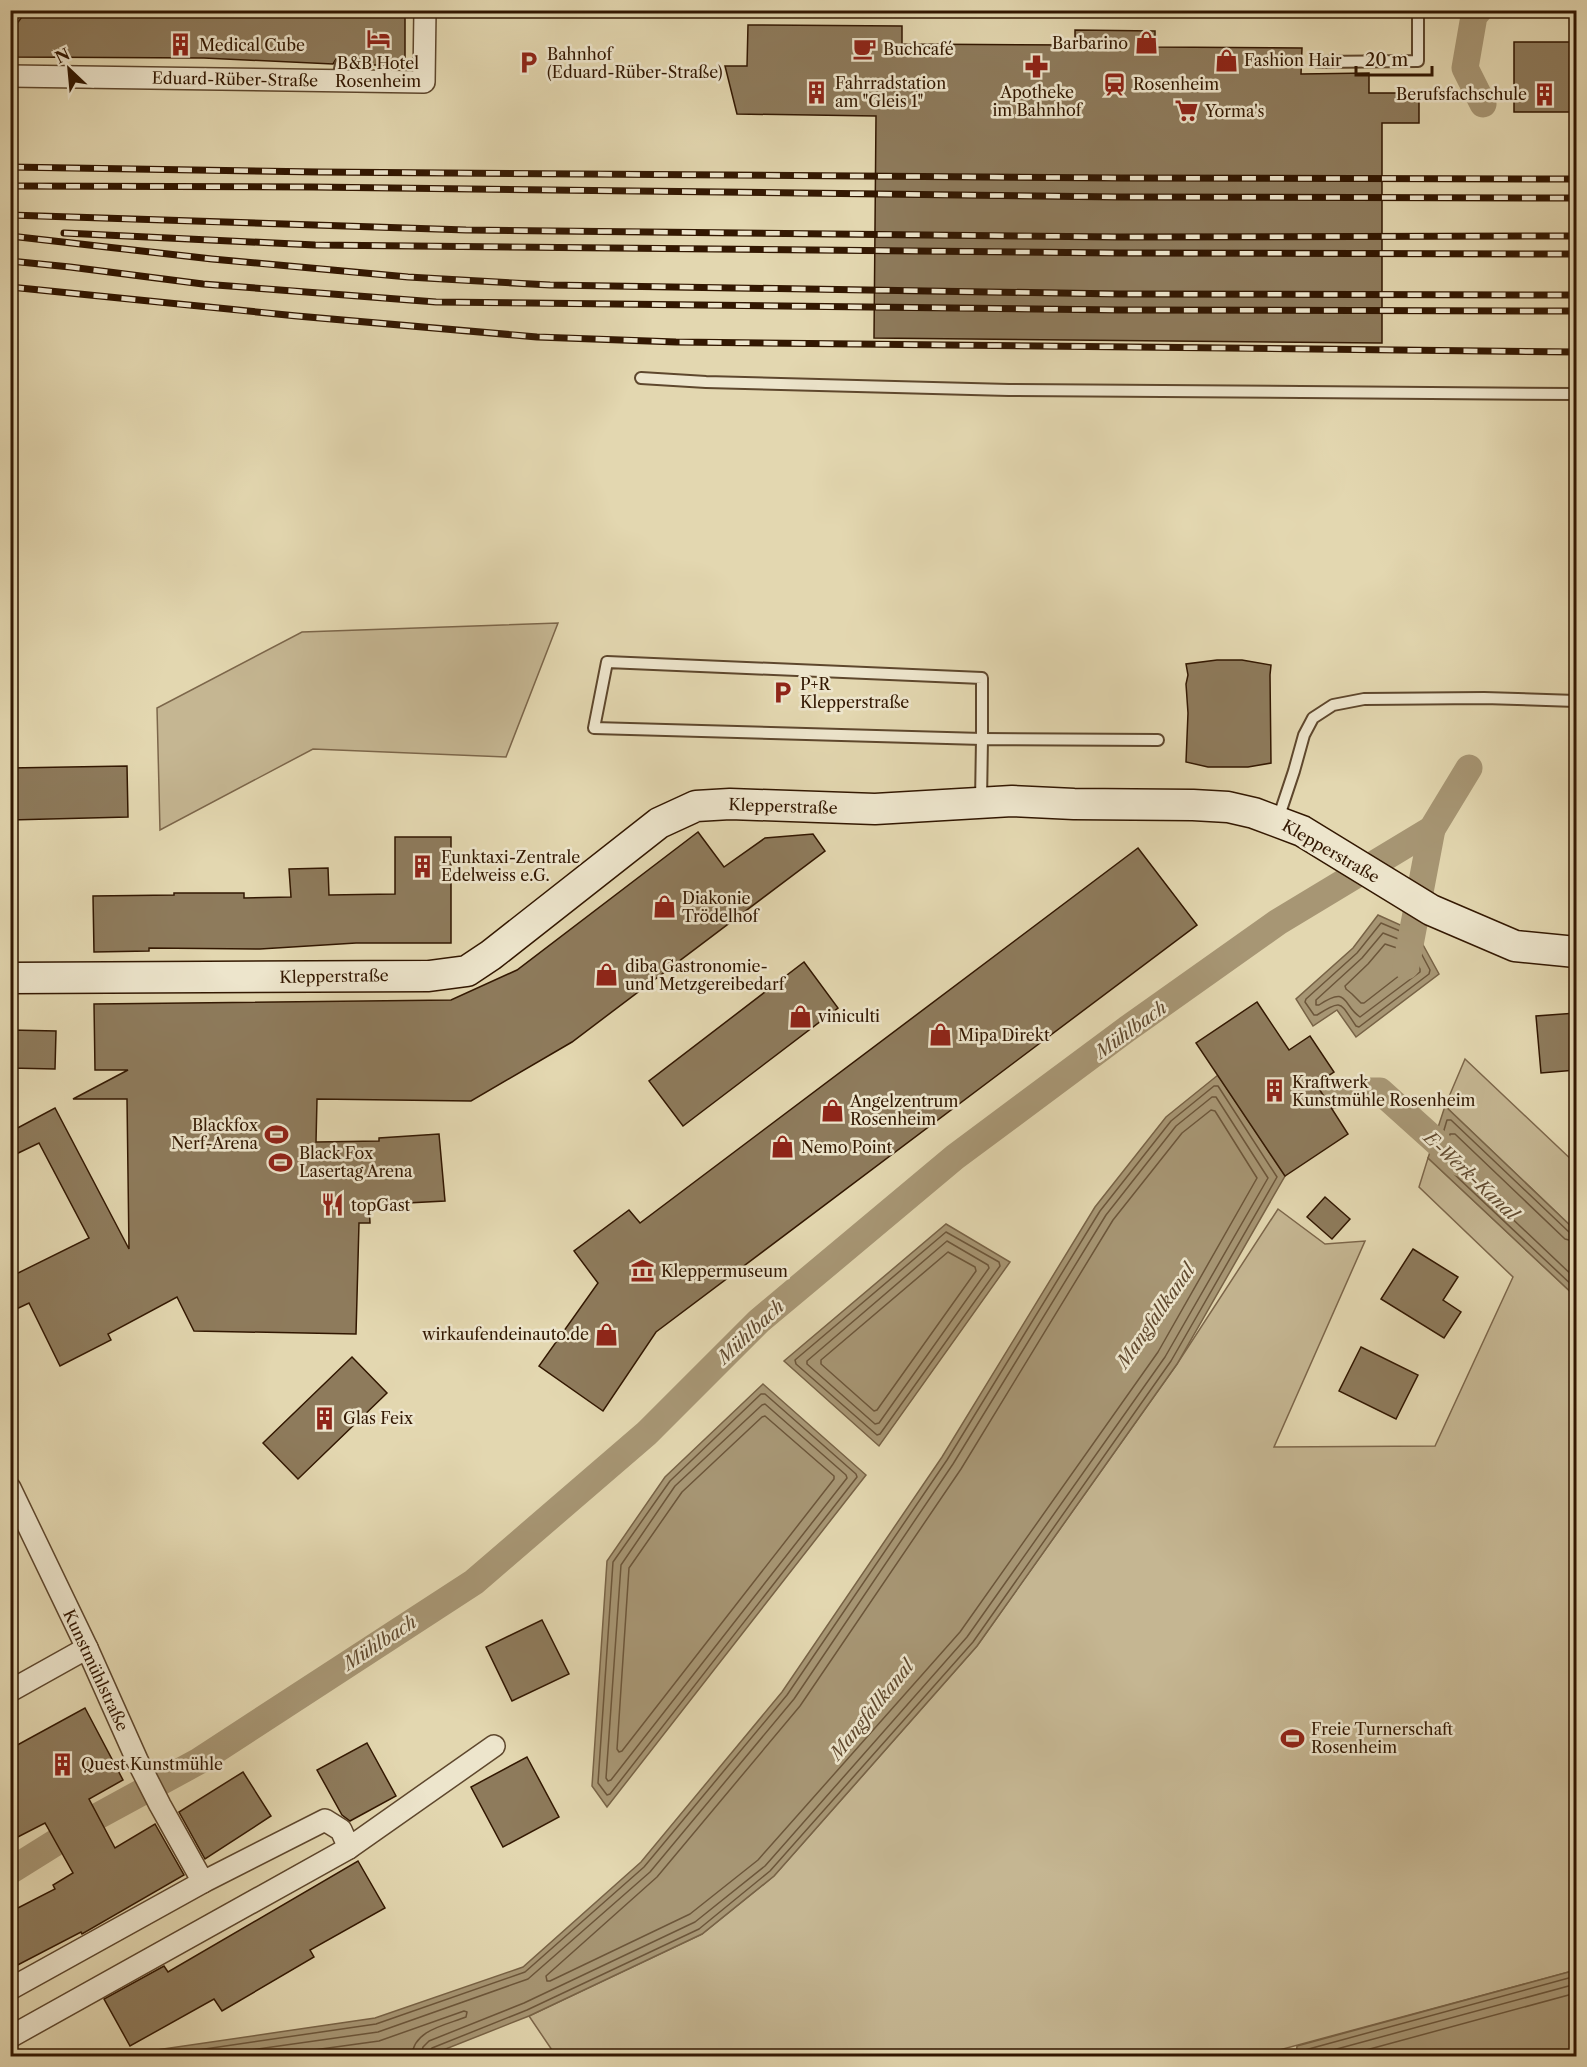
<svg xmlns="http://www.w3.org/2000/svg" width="1587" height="2067" viewBox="0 0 1587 2067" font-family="'Libre Caslon Text',serif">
  <rect width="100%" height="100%" fill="#e3d7b0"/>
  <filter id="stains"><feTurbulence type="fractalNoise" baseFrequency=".00333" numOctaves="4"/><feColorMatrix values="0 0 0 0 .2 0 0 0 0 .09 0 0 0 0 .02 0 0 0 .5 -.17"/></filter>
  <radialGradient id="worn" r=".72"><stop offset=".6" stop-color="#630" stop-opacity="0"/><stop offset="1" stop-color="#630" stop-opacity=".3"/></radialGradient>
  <g fill="#c5b692" stroke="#7c664a" stroke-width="1.5">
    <path d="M558 623 506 757 313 749 160 830 157 708 302 632Z"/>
    <path d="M1465 1059 1576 1164V1231L1445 1106Z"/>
    <path d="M1428 1158 1576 1297V1970L1257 2056H556L529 2016 702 1934 774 1876 977 1646 1177 1364 1278 1209 1325 1244 1365 1241 1274 1447 1435 1446 1513 1277 1419 1187Z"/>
  </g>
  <g fill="#a79674" stroke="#786346" stroke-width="1.5">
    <path d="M1378 915 1416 932 1439 974 1356 1037 1337 1010 1313 1026 1296 999 1353 948Z"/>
    <path d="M1218 1075 1285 1176 1177 1364 977 1646 774 1876 702 1934 529 2016 428 2056H115L375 2018 523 1967 641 1862 782 1692 942 1457 1095 1207 1166 1117Z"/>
    <path d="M1445 1106 1576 1231V1297L1428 1158Z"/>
    <path d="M946 1224 1010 1262 879 1446 784 1361Z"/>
    <path d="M763 1384 866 1475 607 1807 592 1786 607 1561 665 1477Z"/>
    <path d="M1576 1970V2056H1296L1297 2046Z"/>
  </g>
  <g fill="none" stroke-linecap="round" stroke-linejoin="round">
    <g stroke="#6c563a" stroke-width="1.5">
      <path d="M1381 923 1412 936 1430 970 1429 974 1359 1027 1356 1026C1340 1003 1343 998 1317 1015H1314L1305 1002 1306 999 1357 953Z"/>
      <path d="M1383 933 1406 942 1420 969V972L1360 1017C1342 1005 1349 985 1319 1005H1316V1000L1362 958Z"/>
      <path d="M1385 944 1400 949 1409 968 1364 1003H1361L1352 994 1346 989 1345 986 1368 964Z"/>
      <path d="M1211 1110 1215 1111 1257 1178 1158 1352 960 1632 758 1860 690 1914 550 1981H547L546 1976 657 1877 800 1706 961 1469 1113 1220 1182 1133Z"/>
      <path d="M946 1232 999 1262 1000 1266 880 1434 877 1435 796 1364 795 1360Z"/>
      <path d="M1576 1235 1570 1233 1451 1120H1447L1436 1157 1576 1289"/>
      <path d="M947 1241 988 1265 989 1268 879 1423 875 1424 807 1364V1361Z"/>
      <path d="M1576 1242 1565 1239 1455 1134H1450L1445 1155 1576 1279"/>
      <path d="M948 1252 975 1267 976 1271 877 1410 874 1411 821 1364V1360Z"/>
      <path d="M761 1394H765L856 1474 857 1477 610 1794 607 1795 598 1783 613 1562 670 1481Z"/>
      <path d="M765 1404 846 1475 847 1478 611 1780 608 1781 606 1778 621 1565 675 1486 762 1405Z"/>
      <path d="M765 1416 834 1476V1479L622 1751 619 1752 617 1749 629 1568 682 1492 762 1417Z"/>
      <path d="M157 2056 376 2024 525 1972 644 1867 787 1695 947 1460 1100 1211 1171 1121 1214 1086H1218L1277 1177 1171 1361 973 1642 770 1871 699 1929 527 2010 432 2048 429 2052 428 2056"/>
      <path d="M208 2056 378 2032 528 1979 650 1872 794 1699 953 1464 1106 1215 1176 1126 1212 1097H1216L1268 1178 1165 1357 967 1637 765 1866 695 1922 524 2003 429 2041 423 2047 421 2056"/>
      <path d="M270 2056 379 2041 464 2011 467 2012 466 2017C446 2025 413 2030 412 2056"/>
      <path d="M1302 2056 1305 2050 1576 1976"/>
      <path d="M1311 2056 1576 1984"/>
      <path d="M1344 2056 1576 1993"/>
    </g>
    <g stroke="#a79674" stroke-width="27">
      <path d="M1479 10 1474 16 1465 68 1483 104"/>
      <path d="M1406 966 1432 829"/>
      <path d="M1325 1098 1346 1091H1380L1460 1163"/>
      <path d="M10 1871 98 1816 199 1761 474 1582 647 1433 759 1321 955 1157 1127 1029 1278 922 1432 829 1469 768"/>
    </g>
  </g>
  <g fill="#8e7b5c" stroke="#321701" stroke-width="1.5">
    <path d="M27 10H405V65H348L346 59 342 57 336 59 333 64 204 58 10 57V33Z"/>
    <path d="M748 25 902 26V44L1075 45V30L1155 31V47L1302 48 1301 74 1369 73V93H1419V123H1382V343L874 338 876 116 737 114 725 66H747Z"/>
    <rect x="1514" y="42" width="62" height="70"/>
    <path d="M1217 660H1242L1271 665 1270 675 1271 763 1248 767H1208L1186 762 1188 713 1186 684 1188 675 1186 664Z"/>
    <path d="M127 766 128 817 10 820V768Z"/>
    <path d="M698 832 724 867 765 838 813 834 825 851 572 1042 471 1101 317 1099 316 1142 379 1141V1138L439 1134 445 1201 369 1205 370 1223H359L356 1334 194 1331 177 1297 108 1334 111 1340 60 1366 29 1303 10 1312V1277L89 1238 39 1143 10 1157V1132L55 1108 129 1249 127 1099H73L128 1070H95L94 1004 451 1000 517 970Z"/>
    <path d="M395 837H451V943H356L260 949 149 948V951L94 952 93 896 174 895V893H244V898L291 897 289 869 328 868 329 895 395 894Z"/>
    <path d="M1138 848 1197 925 656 1332 603 1411 539 1366 598 1283 574 1251 629 1210 640 1223Z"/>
    <path d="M804 962 838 1008 683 1126 649 1081Z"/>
    <path d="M1257 1002 1289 1050 1310 1036 1334 1072 1316 1084 1348 1134 1285 1176 1196 1043Z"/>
    <path d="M1576 1013V1070L1541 1073 1536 1016Z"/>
    <path d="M10 1030 56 1031 55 1069 10 1068Z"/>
    <path d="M1325 1197 1350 1219 1332 1239 1307 1217Z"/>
    <path d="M1413 1249 1458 1277 1443 1300 1461 1312 1444 1338 1381 1299Z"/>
    <path d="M1361 1347 1418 1375 1396 1419 1339 1391Z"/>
    <path d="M352 1357 387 1393 298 1479 263 1443Z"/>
    <path d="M542 1620 569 1674 512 1701 486 1647Z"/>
    <path d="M85 1708 123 1780 89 1799 115 1848 155 1824 184 1875 82 1934 81 1932 10 1969V1912L55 1889 53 1885 73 1873 45 1823 10 1841V1749Z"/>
    <path d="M367 1743 396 1796 350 1821 342 1815 317 1770Z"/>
    <path d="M527 1757 559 1817 503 1847 471 1787Z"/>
    <path d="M243 1772 271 1816 205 1859 179 1812Z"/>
    <path d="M358 1861 385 1908 310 1950 314 1957 222 2011 214 1999 130 2046 104 1999 164 1966 168 1972Z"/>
  </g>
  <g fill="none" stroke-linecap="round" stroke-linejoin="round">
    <defs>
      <g id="lane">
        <path d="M1318 62 1418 61V10"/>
        <path d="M338 80 341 64"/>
        <path d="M641 378 706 382 1009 390 1576 394"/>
        <path d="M607 662 982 678V739L594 728Z"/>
        <path d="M981 801 982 739 1158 740"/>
        <path d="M1278 819 1294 771 1304 735 1313 718 1333 705 1364 699 1484 698 1576 701"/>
      </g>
      <g id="street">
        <path d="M10 76 424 82 425 10"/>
        <path d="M10 1488 87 1648 137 1760 160 1805 203 1882 325 1820 341 1830 349 1848 494 1746"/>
        <path d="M10 1691 87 1648"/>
        <path d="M10 1989 203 1882"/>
        <path d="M10 2037 349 1848"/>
      </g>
      <path id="secondary" d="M10 978 429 976 467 971 491 955 659 823 696 806 730 804 875 809 1012 801 1074 804 1193 805 1228 807 1254 813 1302 831 1431 910 1515 946 1576 952"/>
    </defs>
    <use href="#lane" stroke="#5e472d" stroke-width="14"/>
    <use href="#street" stroke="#5e472d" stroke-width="24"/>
    <use href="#secondary" stroke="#321701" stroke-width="33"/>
    <use href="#lane" stroke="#ede5cc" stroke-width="10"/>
    <use href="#street" stroke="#ede5cc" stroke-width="21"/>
    <use href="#secondary" stroke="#ede5cc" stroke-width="30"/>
    <defs>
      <g id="rail">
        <path d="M10 167 319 172 1120 178 1576 179"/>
        <path d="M10 186 313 187 1119 197 1576 198"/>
        <path d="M10 215 466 230 1119 237 1576 236"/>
        <path d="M64 233 315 245 1119 253 1576 254"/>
        <path d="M10 236 212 259 408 277 550 285 1119 294 1576 295"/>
        <path d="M10 261 70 267 203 284 436 302 1118 310 1576 311"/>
        <path d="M10 287 297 316 537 337 676 342 1576 352"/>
      </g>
    </defs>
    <use href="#rail" stroke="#321701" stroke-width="7"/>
    <use href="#rail" stroke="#ede5cc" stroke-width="4.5" stroke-dasharray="14" stroke-linecap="butt"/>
  </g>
  <defs>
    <symbol id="hotel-bare" viewBox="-9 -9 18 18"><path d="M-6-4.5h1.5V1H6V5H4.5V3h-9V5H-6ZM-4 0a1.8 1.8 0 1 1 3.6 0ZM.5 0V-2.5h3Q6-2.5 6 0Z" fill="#8f2418" stroke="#ede5cc" stroke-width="2.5" paint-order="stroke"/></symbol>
    <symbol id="shop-bare" viewBox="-9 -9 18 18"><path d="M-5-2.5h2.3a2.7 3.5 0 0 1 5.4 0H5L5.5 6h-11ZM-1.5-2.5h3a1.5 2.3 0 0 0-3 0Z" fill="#8f2418" stroke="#ede5cc" stroke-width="2.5" paint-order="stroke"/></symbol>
    <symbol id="building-bare" viewBox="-9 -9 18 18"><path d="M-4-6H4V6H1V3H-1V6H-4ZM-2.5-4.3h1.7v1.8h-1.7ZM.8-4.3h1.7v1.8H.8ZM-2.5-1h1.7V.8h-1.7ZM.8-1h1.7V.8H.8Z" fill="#8f2418" stroke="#ede5cc" stroke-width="2.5" paint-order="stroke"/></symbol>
    <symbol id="cafe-bare" viewBox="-9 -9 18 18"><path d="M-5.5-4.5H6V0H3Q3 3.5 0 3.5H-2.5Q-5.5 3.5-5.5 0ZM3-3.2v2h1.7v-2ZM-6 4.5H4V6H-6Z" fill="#8f2418" stroke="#ede5cc" stroke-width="2.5" paint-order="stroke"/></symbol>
    <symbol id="parking-bare" viewBox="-9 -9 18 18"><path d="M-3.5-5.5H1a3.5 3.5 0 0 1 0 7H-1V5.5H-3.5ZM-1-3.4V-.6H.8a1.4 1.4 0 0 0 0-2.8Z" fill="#8f2418" stroke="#ede5cc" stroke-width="2.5" paint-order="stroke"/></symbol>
    <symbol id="pharmacy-bare" viewBox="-9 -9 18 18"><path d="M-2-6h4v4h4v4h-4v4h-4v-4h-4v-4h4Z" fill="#8f2418" stroke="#ede5cc" stroke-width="2.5" paint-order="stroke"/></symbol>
    <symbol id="station-bare" viewBox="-9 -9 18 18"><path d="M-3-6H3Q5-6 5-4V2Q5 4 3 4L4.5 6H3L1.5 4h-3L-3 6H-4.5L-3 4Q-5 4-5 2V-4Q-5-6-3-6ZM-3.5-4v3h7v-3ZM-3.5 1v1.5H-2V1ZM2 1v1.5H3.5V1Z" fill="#8f2418" stroke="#ede5cc" stroke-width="2.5" paint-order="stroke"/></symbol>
    <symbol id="supermarket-bare" viewBox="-9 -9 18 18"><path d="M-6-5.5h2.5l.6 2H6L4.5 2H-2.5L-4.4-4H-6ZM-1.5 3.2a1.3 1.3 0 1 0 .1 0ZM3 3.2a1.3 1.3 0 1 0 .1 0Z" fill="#8f2418" stroke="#ede5cc" stroke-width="2.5" paint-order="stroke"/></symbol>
    <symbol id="stadium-bare" viewBox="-9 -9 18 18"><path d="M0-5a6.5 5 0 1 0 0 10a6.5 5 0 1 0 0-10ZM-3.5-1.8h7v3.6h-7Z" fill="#8f2418" stroke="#ede5cc" stroke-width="2.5" paint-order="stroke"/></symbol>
    <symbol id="restaurant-bare" viewBox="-9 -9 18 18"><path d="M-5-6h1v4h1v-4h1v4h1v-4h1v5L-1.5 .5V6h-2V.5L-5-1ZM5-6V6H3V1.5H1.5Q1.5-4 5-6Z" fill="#8f2418" stroke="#ede5cc" stroke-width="2.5" paint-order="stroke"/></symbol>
    <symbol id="museum-bare" viewBox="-9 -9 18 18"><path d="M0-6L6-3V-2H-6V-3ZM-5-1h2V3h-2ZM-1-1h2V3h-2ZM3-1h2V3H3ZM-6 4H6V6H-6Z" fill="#8f2418" stroke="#ede5cc" stroke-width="2.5" paint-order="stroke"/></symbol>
  </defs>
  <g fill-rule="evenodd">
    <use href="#hotel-bare" x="362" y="22" width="33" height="33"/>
    <use href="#shop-bare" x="1130" y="26" width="33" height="33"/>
    <use href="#building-bare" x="164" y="28" width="33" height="33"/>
    <use href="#cafe-bare" x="848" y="32" width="33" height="33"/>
    <use href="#shop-bare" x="1210" y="44" width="33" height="33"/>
    <use href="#parking-bare" x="512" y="46" width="33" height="33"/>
    <use href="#pharmacy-bare" x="1020" y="50" width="33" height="33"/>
    <use href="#station-bare" x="1098" y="68" width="33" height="33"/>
    <use href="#building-bare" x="800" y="76" width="33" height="33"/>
    <use href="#building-bare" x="1528" y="78" width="33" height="33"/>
    <use href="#supermarket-bare" x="1170" y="94" width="33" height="33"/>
    <use href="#parking-bare" x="766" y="676" width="33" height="33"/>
    <use href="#building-bare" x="406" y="850" width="33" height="33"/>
    <use href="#shop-bare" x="648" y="890" width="33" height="33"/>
    <use href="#shop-bare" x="590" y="958" width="33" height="33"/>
    <use href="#shop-bare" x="784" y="1000" width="33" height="33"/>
    <use href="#shop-bare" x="924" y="1018" width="33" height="33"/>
    <use href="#building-bare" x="1258" y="1074" width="33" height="33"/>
    <use href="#shop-bare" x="816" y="1094" width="33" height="33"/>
    <use href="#stadium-bare" x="260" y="1118" width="33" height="33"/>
    <use href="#shop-bare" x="766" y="1130" width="33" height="33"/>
    <use href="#stadium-bare" x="264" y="1146" width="33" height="33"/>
    <use href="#restaurant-bare" x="316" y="1188" width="33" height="33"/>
    <use href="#museum-bare" x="626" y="1254" width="33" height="33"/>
    <use href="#shop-bare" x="590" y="1318" width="33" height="33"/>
    <use href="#building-bare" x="308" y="1402" width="33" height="33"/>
    <use href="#stadium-bare" x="1276" y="1722" width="33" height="33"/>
    <use href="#building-bare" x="46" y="1748" width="33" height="33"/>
  </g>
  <g text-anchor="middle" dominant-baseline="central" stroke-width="5" stroke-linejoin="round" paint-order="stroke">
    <g font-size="16" fill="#321701" stroke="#ede5cc" text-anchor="start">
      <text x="1128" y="43" text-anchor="end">Barbarino</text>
      <text x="199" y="45">Medical Cube</text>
      <text x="883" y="49">Buchcafé</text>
      <text x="547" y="54">Bahnhof<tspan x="547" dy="18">(Eduard-Rüber-Straße)</tspan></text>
      <text x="1244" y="60">Fashion Hair</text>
      <text x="378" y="63" text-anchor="middle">B&amp;B Hotel<tspan x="378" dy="18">Rosenheim</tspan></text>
      <text x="835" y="83">Fahrradstation<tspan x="835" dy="18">am "Gleis 1"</tspan></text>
      <text x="1133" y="84">Rosenheim</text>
      <text x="1037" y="92" text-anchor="middle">Apotheke<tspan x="1037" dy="18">im Bahnhof</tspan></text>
      <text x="1527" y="94" text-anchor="end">Berufsfachschule</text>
      <text x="1205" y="111">Yorma's</text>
      <text x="800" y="684">P+R<tspan x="800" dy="18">Klepperstraße</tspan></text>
      <text x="441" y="857">Funktaxi-Zentrale<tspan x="441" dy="18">Edelweiss e.G.</tspan></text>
      <text x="682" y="898">Diakonie<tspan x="682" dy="18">Trödelhof</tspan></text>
      <text x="625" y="966">diba Gastronomie-<tspan x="625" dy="18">und Metzgereibedarf</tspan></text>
      <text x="818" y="1016">viniculti</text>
      <text x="958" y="1035">Mipa Direkt</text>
      <text x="1292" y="1082">Kraftwerk<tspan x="1292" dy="18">Kunstmühle Rosenheim</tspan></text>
      <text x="850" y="1101">Angelzentrum<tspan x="850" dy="18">Rosenheim</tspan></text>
      <text x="258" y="1125" text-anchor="end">Blackfox<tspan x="258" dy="18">Nerf-Arena</tspan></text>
      <text x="801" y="1147">Nemo Point</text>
      <text x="299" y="1153">Black Fox<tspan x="299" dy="18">Lasertag Arena</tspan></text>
      <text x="351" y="1205">topGast</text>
      <text x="661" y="1271">Kleppermuseum</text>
      <text x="589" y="1334" text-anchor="end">wirkaufendeinauto.de</text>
      <text x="343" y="1418">Glas Feix</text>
      <text x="1311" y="1729">Freie Turnerschaft<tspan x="1311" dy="18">Rosenheim</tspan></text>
      <text x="81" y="1764">Quest Kunstmühle</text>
    </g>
    <g font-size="16" fill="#321701" stroke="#ede5cc">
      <text transform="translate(235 79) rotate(1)">Eduard-Rüber-Straße</text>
      <text transform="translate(783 806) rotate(2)">Klepperstraße</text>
      <text transform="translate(1331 851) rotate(30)">Klepperstraße</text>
      <text transform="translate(334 976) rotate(-1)">Klepperstraße</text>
      <text transform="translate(96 1670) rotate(65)">Kunstmühlstraße</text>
    </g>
    <g font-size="18" font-style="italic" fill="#614a2f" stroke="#ede5cc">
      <text transform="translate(1131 1030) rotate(-36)">Mühlbach</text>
      <text transform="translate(1471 1176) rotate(43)">E-Werk-Kanal</text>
      <text transform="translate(1156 1316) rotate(-55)">Mangfallkanal</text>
      <text transform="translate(751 1332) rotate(-43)">Mühlbach</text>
      <text transform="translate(380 1643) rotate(-33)">Mühlbach</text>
      <text transform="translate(872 1710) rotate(-51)">Mangfallkanal</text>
    </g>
  </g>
  <rect width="1587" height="2067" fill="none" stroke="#e3d7b0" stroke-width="36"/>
  <rect x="12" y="12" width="1563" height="2043" fill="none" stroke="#321701" stroke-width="3"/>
  <rect x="18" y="18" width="1551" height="2031" fill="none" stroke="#321701" stroke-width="1.5"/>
  <g transform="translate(69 69) rotate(334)" stroke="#ede5cc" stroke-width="4.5" paint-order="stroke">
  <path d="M0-4.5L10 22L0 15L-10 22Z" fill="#321701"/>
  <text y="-9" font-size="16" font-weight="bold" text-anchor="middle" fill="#321701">N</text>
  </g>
  <path d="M1356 66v9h76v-9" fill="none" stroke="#321701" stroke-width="3"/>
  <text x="1365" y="66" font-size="18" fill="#321701" stroke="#ede5cc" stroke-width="4.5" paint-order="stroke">20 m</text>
  <rect width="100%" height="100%" filter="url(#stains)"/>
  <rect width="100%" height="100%" fill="url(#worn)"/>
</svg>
